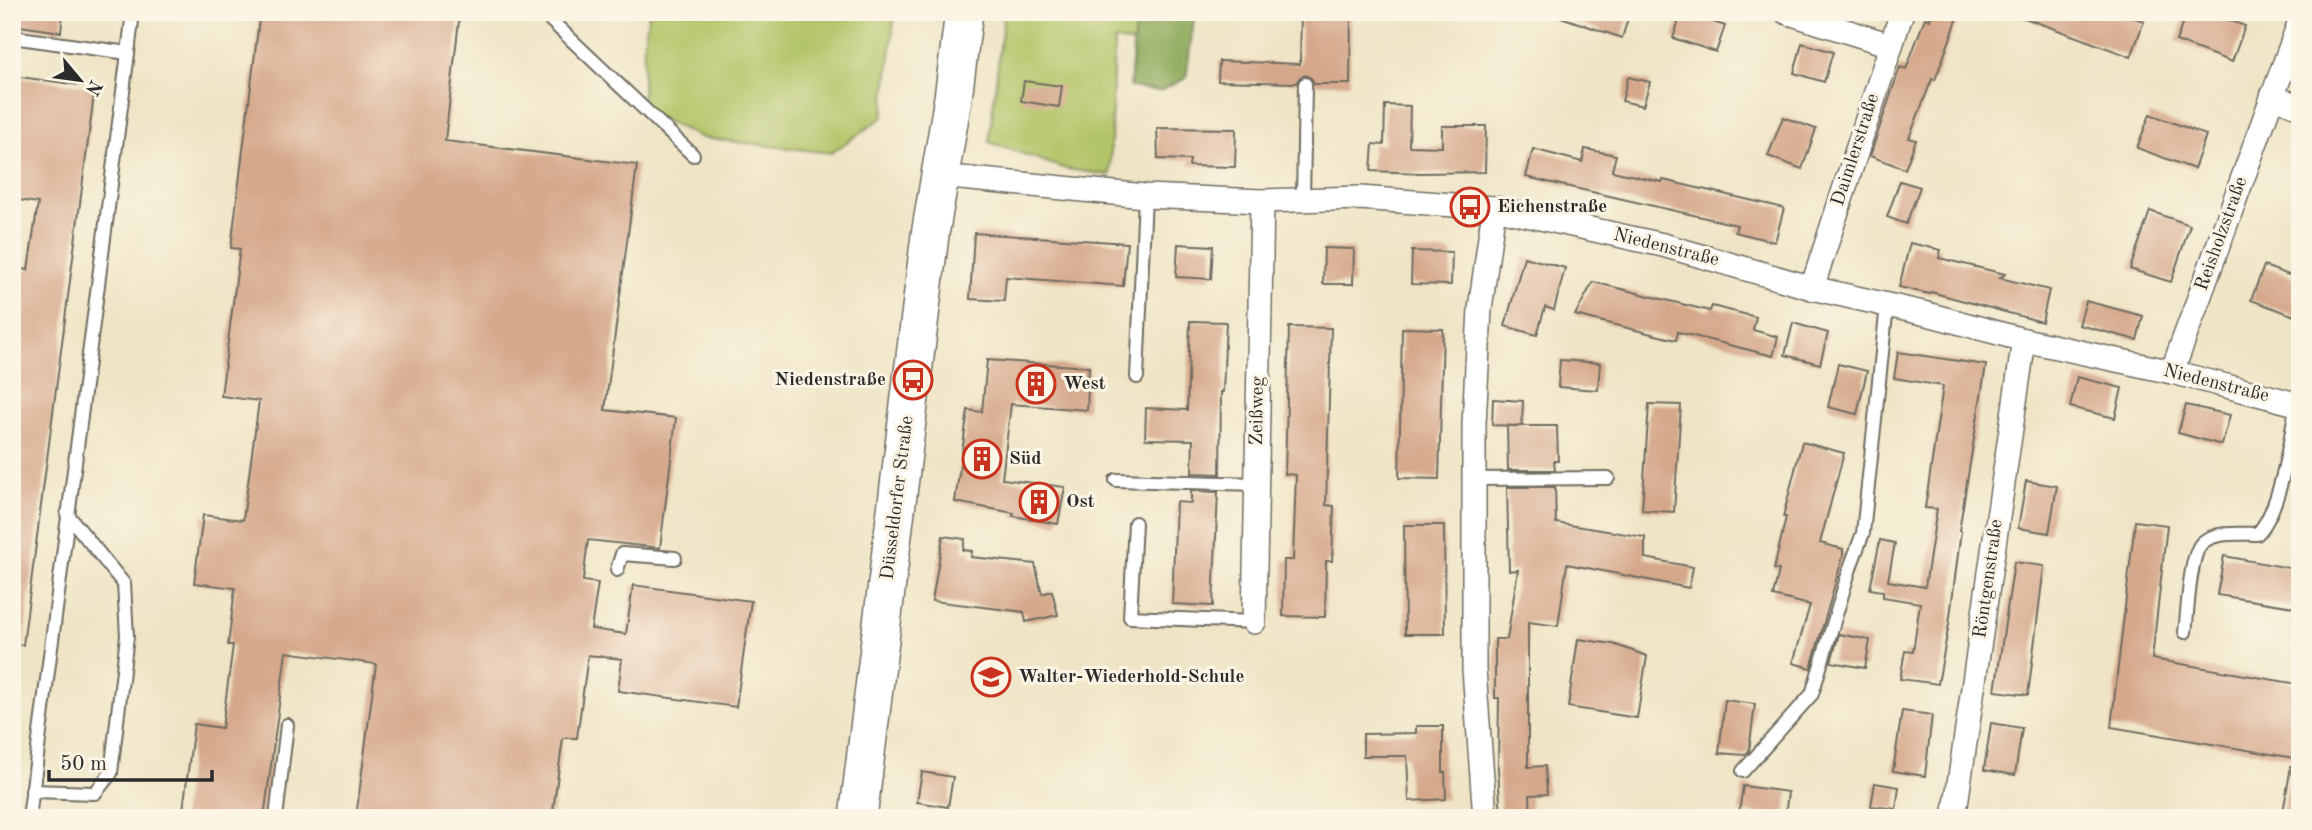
<svg xmlns="http://www.w3.org/2000/svg" width="2312" height="830" viewBox="0 0 2312 830" font-family="'Old Standard TT',serif">
  <rect width="100%" height="100%" fill="#fcf5e5"/>
  <filter id="ink" filterUnits="userSpaceOnUse"><feTurbulence type="fractalNoise" baseFrequency=".0143" numOctaves="2"/><feDisplacementMap in="SourceGraphic" scale="14" xChannelSelector="R" yChannelSelector="G"/><feConvolveMatrix kernelMatrix="1 2 1 2 8 2 1 2 1" color-interpolation-filters="sRGB"/></filter>
  <filter id="wash" filterUnits="userSpaceOnUse"><feTurbulence type="fractalNoise" baseFrequency=".00686" numOctaves="4" result="noise"/><feDisplacementMap in="SourceGraphic" scale="28" xChannelSelector="R" yChannelSelector="G"/><feGaussianBlur stdDeviation="1.57" result="paint"/><feColorMatrix in="noise" values="0 0 0 0 0 0 0 0 0 0 0 0 0 0 0 0 0 1.4 0 .05"/><feComposite in="paint" operator="in"/></filter>
  <g filter="url(#wash)">
    <rect width="100%" height="100%" fill="#efe4c5"/>
    <g fill="#b2c468" stroke="#6e784a" stroke-width="2">
      <path d="M649 12H895L883 117 831 153 703 138 642 111 644 42Z"/>
      <path d="M1004 12H1136L1134 43 1114 40 1110 175 1066 169 989 142Z"/>
    </g>
    <path fill="#8daa5c" stroke="#5c6a44" stroke-width="2" d="M1136 12H1195L1186 78 1160 91 1130 87Z"/>
    <g id="blocks">
      <g fill="#d5a88b">
        <path d="M12 12H63L61 32 12 25Z"/>
        <path d="M260 12H460L445 141 637 165 605 410 676 418 660 548 588 540 583 581 598 583 591 629 626 634 633 585 751 601 736 707 618 691 622 659 588 655 577 738H563L552 818H356L376 664 286 652 264 818H182L194 724 222 728 233 645H228L235 588 194 583 203 515 243 520 259 401 221 396 240 249 231 248Z"/>
        <path d="M1301 12H1351L1350 84H1314L1312 79 1306 75 1300 77 1296 83 1218 81 1219 61 1300 64Z"/>
        <path d="M1559 12H1630L1622 38 1558 16Z"/>
        <path d="M1682 12 1725 26 1716 52 1673 38Z"/>
        <path d="M1932 12H1960L1935 80 1932 79 1909 138 1916 140 1905 169 1870 156 1900 67 1906 69 1925 18 1930 20Z"/>
        <path d="M2014 12H2117L2144 21 2131 57 2014 14Z"/>
        <path d="M2187 12H2208L2245 26 2232 62 2176 41Z"/>
        <path d="M1802 43 1833 52 1824 82 1794 73Z"/>
        <path d="M12 76 95 87 23 645 12 644V267L28 270 38 203 12 199Z"/>
        <path d="M1628 77 1650 82 1643 106 1622 101Z"/>
        <path d="M1024 81 1062 86 1059 107 1021 101Z"/>
        <path d="M1385 105 1410 106 1409 146 1442 147V126H1486L1485 172 1420 173 1371 171 1373 144 1384 145Z"/>
        <path d="M2150 114 2206 135 2194 169 2137 148Z"/>
        <path d="M1783 117 1816 129 1802 169 1768 156Z"/>
        <path d="M1157 128 1236 129 1235 167 1189 166 1190 160 1158 159Z"/>
        <path d="M1533 149 1582 162 1585 149 1616 155 1612 171 1662 182 1663 180 1784 208 1775 242 1735 232 1737 225 1526 177Z"/>
        <path d="M1900 181 1920 187 1906 224 1887 217Z"/>
        <path d="M2150 211 2190 225 2171 282 2130 269Z"/>
        <path d="M974 233 1127 243 1123 286 1006 277 1004 301 970 299Z"/>
        <path d="M1910 243 1941 250 1939 258 2005 274 2000 278 2049 290 2042 322 1931 292 1930 294 1899 287Z"/>
        <path d="M1178 244 1213 246 1211 279 1176 277Z"/>
        <path d="M1324 248 1354 249 1353 284H1323Z"/>
        <path d="M1412 251 1452 252 1451 285 1411 284Z"/>
        <path d="M1524 257 1565 268 1554 310 1545 307 1537 335 1505 326Z"/>
        <path d="M2264 266 2300 279V318L2251 300Z"/>
        <path d="M1593 282 1710 311 1712 306 1756 317 1753 330 1778 337 1773 356 1678 332 1676 340 1575 315Z"/>
        <path d="M2086 301 2143 316 2137 340 2079 325Z"/>
        <path d="M1190 321 1226 322 1223 392H1221L1220 474 1192 473 1193 440 1145 439 1146 408 1187 410Z"/>
        <path d="M1793 323 1828 333 1820 364 1785 355Z"/>
        <path d="M1289 327 1331 328 1326 505 1334 506 1332 561H1326L1325 617 1283 616 1284 560H1293L1296 475 1285 474Z"/>
        <path d="M1402 328 1443 329 1439 479 1399 478Z"/>
        <path d="M1898 352 1986 365 1959 531H1961L1949 624 1938 684 1900 679 1905 651 1913 652 1920 603 1883 597V591L1870 589 1880 540 1895 543 1888 581 1925 587 1937 509 1925 508 1943 386 1894 378Z"/>
        <path d="M987 360 1089 367 1087 410 1011 404 1002 479 1065 487 1058 524 1013 516 1014 513 955 502 968 410 982 412Z"/>
        <path d="M1560 360 1600 363 1598 390 1558 387Z"/>
        <path d="M1838 364 1867 371 1857 414 1828 407Z"/>
        <path d="M2077 377 2122 388 2115 418 2070 407Z"/>
        <path d="M1493 399 1523 401 1522 426H1557L1558 461H1554L1555 470H1508L1507 426H1521L1492 425Z"/>
        <path d="M1649 404 1681 405 1674 512 1642 510Z"/>
        <path d="M2186 405 2230 415 2222 445 2178 433Z"/>
        <path d="M1802 442 1844 453 1820 543 1843 549V556L1811 668 1793 663 1810 605 1773 596 1779 570 1774 569 1786 517H1783Z"/>
        <path d="M2026 481 2057 486 2049 533 2018 528Z"/>
        <path d="M1507 487H1555L1556 523 1645 537V558L1693 567 1689 588 1567 564 1558 626 1528 622V767L1545 766 1547 794 1530 795 1531 818H1501L1498 769 1499 698H1495V639H1507L1518 570 1509 571Z"/>
        <path d="M1191 491 1218 492 1213 606 1172 604 1176 502 1191 503Z"/>
        <path d="M2135 521 2167 525 2152 659 2298 684 2292 713 2300 715V759L2111 727Z"/>
        <path d="M1404 525H1444L1445 634H1405Z"/>
        <path d="M943 536 965 539 963 550 972 551 971 557 1035 564 1042 594 1052 591 1058 615 1026 622 1024 612 932 601Z"/>
        <path d="M2224 556 2300 570V608L2217 595Z"/>
        <path d="M2014 562 2044 566 2028 695 1995 691Z"/>
        <path d="M1839 634 1870 640 1865 668 1831 662Z"/>
        <path d="M1578 639 1613 644 1647 656 1637 718 1568 707Z"/>
        <path d="M1725 700 1755 704 1749 751 1745 755 1719 753Z"/>
        <path d="M1902 711 1932 715 1925 776 1893 771Z"/>
        <path d="M1991 723 2022 728 2015 775 1984 770Z"/>
        <path d="M1416 726H1443V772H1445L1446 799 1409 801 1407 756H1363V734L1416 733Z"/>
        <path d="M2291 766 2300 767V818H2282Z"/>
        <path d="M922 772 953 777 948 807 917 802Z"/>
        <path d="M1875 783 1899 787 1896 809 1871 806Z"/>
        <path d="M1743 786 1788 792 1785 817 1739 812Z"/>
      </g>
    </g>
  </g>
  <g filter="url(#ink)">
    <use href="#blocks" fill-opacity="0" stroke="#706c61" stroke-width="2"/>
    <g fill="none" stroke-linecap="round" stroke-linejoin="round">
      <defs>
        <g id="service">
          <path d="M542 12 693 155"/>
          <path d="M12 37 128 53 133 12"/>
          <path d="M1303 200 1305 84"/>
          <path d="M1137 377 1145 196"/>
          <path d="M1474 479 1608 478"/>
          <path d="M1116 480 1257 484"/>
          <path d="M1135 523 1130 617 1254 622"/>
          <path d="M617 570 622 554 675 558"/>
          <path d="M2185 632C2188 613 2189 553 2203 542 2217 531 2241 534 2257 534 2281 511 2290 438 2297 404"/>
          <path d="M1743 771 1812 694 1851 565 1863 533 1887 305"/>
          <path d="M32 791 95 793 111 773 127 636 124 584 67 514"/>
          <path d="M29 818 128 53"/>
          <path d="M276 818 287 725"/>
        </g>
        <g id="minor">
          <path d="M1786 12 1890 45"/>
          <path d="M2272 96 2300 107"/>
          <path d="M940 176 1145 196 1262 201 1360 198 1494 208 1663 245 1812 288 1927 314 2024 340 2172 372 2300 405"/>
          <path d="M1812 288 1902 12"/>
          <path d="M2172 372 2300 21"/>
          <path d="M1254 622 1262 201"/>
          <path d="M1485 818 1474 669V424L1480 309 1494 208"/>
          <path d="M1954 818 2024 340"/>
        </g>
        <path id="primary" d="M858 818 930 235 953 98 964 12"/>
      </defs>
      <use href="#service" stroke="#706c61" stroke-width="16"/>
      <use href="#minor" stroke="#706c61" stroke-width="26"/>
      <use href="#primary" stroke="#706c61" stroke-width="40"/>
      <use href="#service" stroke="#fff" stroke-width="12"/>
      <use href="#minor" stroke="#fff" stroke-width="23"/>
      <use href="#primary" stroke="#fff" stroke-width="37"/>
    </g>
  </g>
  <defs>
    <symbol id="bus-ring" viewBox="-11 -11 22 22"><circle r="9.5" fill="#fcf5e5" stroke="#c8321e" stroke-width="1.5"/><path d="M-5-6H5V4H4V6H2V4H-2V6H-4V4H-5ZM-3.5-4V0h7V-4ZM-3.5 1.2v1.5H-2V1.2ZM2 1.2v1.5H3.5V1.2Z" fill="#c8321e"/></symbol>
    <symbol id="building-ring" viewBox="-11 -11 22 22"><circle r="9.5" fill="#fcf5e5" stroke="#c8321e" stroke-width="1.5"/><path d="M-4-6H4V6H1V3H-1V6H-4ZM-2.5-4.3h1.7v1.8h-1.7ZM.8-4.3h1.7v1.8H.8ZM-2.5-1h1.7V.8h-1.7ZM.8-1h1.7V.8H.8Z" fill="#c8321e"/></symbol>
    <symbol id="school-ring" viewBox="-11 -11 22 22"><circle r="9.5" fill="#fcf5e5" stroke="#c8321e" stroke-width="1.5"/><path d="M0-5L7-2L0 1L-7-2ZM-4 1L0 2.5L4 1V4Q0 6-4 4Z" fill="#c8321e"/></symbol>
  </defs>
  <g fill-rule="evenodd">
    <use href="#bus-ring" x="1448" y="185" width="44" height="44"/>
    <use href="#bus-ring" x="891" y="358" width="44" height="44"/>
    <use href="#building-ring" x="1014" y="362" width="44" height="44"/>
    <use href="#building-ring" x="960" y="437" width="44" height="44"/>
    <use href="#building-ring" x="1017" y="480" width="44" height="44"/>
    <use href="#school-ring" x="969" y="655" width="44" height="44"/>
  </g>
  <g text-anchor="middle" dominant-baseline="central" stroke-width="6" stroke-linejoin="round" paint-order="stroke">
    <g font-size="19" fill="#2b2b2b" stroke="#fcf5e5">
      <text transform="translate(1856 150) rotate(-72)">Daimlerstraße</text>
      <text transform="translate(2222 234) rotate(-70)">Reisholzstraße</text>
      <text transform="translate(1666 248) rotate(14)">Niedenstraße</text>
      <text transform="translate(2216 384) rotate(14)">Niedenstraße</text>
      <text transform="translate(1258 411) rotate(-89)">Zeißweg</text>
      <text transform="translate(898 498) rotate(-83)">Düsseldorfer Straße</text>
      <text transform="translate(1989 579) rotate(-82)">Röntgenstraße</text>
    </g>
    <g font-size="19" font-weight="bold" fill="#2b2b2b" stroke="#fcf5e5" text-anchor="start">
      <text x="1497" y="207">Eichenstraße</text>
      <text x="886" y="380" text-anchor="end">Niedenstraße</text>
      <text x="1063" y="384">West</text>
      <text x="1009" y="459">Süd</text>
      <text x="1066" y="502">Ost</text>
      <text x="1018" y="677">Walter-Wiederhold-Schule</text>
    </g>
  </g>
  <rect width="2312" height="830" fill="none" stroke="#fcf5e5" stroke-width="42"/>
  <g transform="translate(80 80) rotate(119)" stroke="#fcf5e5" stroke-width="5" paint-order="stroke">
  <path d="M0-5L12 26L0 18L-12 26Z" fill="#2b2b2b"/>
  <text y="-10" font-size="19" font-weight="bold" text-anchor="middle" fill="#2b2b2b">N</text>
  </g>
  <path d="M49 770v10h163v-10" fill="none" stroke="#2b2b2b" stroke-width="3.5"/>
  <text x="60" y="770" font-size="21" fill="#2b2b2b" stroke="#fcf5e5" stroke-width="5" paint-order="stroke">50 m</text>
</svg>
